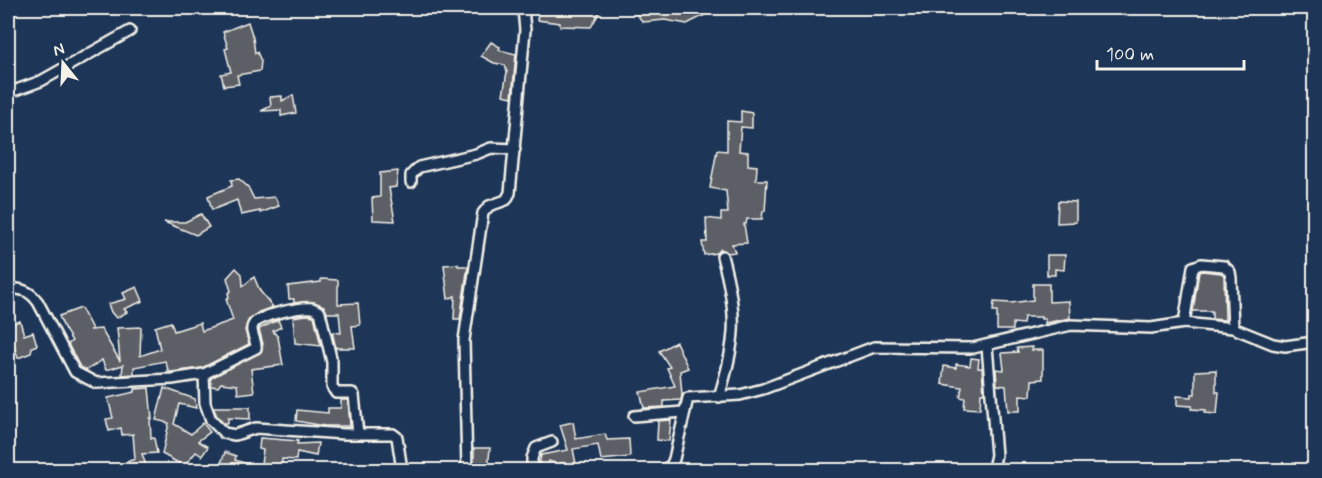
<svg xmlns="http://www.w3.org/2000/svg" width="1322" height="478" viewBox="0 0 1322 478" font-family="Mynerve,sans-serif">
  <rect width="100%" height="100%" fill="#1d3557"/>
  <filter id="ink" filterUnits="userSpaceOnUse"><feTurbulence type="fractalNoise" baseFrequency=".0167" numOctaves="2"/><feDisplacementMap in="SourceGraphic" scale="12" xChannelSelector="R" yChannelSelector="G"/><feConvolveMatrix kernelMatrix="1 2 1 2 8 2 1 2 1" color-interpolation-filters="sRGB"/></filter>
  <g filter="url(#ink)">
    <g fill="#5b5f66" stroke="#f4f1e8" stroke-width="1.5">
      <path d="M539 8H590L599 13 591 27 560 26V23L537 20Z"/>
      <path d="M642 8H706L709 13 687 24 665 20 643 22 633 10Z"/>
      <path d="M248 22 253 38 255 53 257 52 261 61 260 71 237 75 239 84 224 86 221 74 231 72 225 49 228 48 223 32Z"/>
      <path d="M491 42 500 47 499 50 516 54 512 97 503 95 507 72 505 65 494 63 481 56Z"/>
      <path d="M293 95 296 113 281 116V110L261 111 271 106 270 97 282 96V101Z"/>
      <path d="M741 111 752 113V128L741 127 739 151 748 152V165L757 166 756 180H767L765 211H763L762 219H747L746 224H744L747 243 732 244 735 252 728 253 721 249 716 253 704 255 702 242H707L706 218 721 220V213H728L726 191 710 188 717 150 727 151V121L741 122Z"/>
      <path d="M398 171 396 187 389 188 395 221 373 220 372 198 380 197V173Z"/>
      <path d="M239 179 248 187 254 199 275 197 279 206 260 213V211L241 215 237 200 212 210 208 196 232 186 231 180Z"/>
      <path d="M1058 201 1076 202V222L1057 223Z"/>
      <path d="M201 214 209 227 196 235 164 222H185Z"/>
      <path d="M1047 255H1065L1064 270 1055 269V275H1047Z"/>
      <path d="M458 264V266H468L460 319H454L455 296 448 299 444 265Z"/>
      <path d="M236 268 242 274 243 286 254 277 260 291 273 307 259 312 248 321 245 330 249 344 202 368 171 372H169L165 361 134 367V374L122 375 123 365 106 370 102 360 87 370 80 367 68 344 72 341 64 328 59 316 81 308 92 329 90 330 101 329 120 361 117 328 141 327 140 356 160 349 155 327 171 322 174 331 200 323 202 331 233 320 226 299 229 297 228 293 231 291 227 278Z"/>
      <path d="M1202 271 1221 273 1224 275 1225 320 1212 319V311H1193L1199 272Z"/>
      <path d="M321 279 338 280V304L358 303 360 325 352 326 355 348H336L332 332 341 333 339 313H327L324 306 314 302 294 303V299H289L288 286 321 282Z"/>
      <path d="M1033 284H1049V302L1069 301 1070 318 1045 323V319H1041V317H1024L1023 324 1013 323V330H997V311H993L994 302 1011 303 1033 300Z"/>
      <path d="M137 287 143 301 124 309 127 312 116 318 111 312 108 304 126 299 123 293Z"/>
      <path d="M307 315 314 316 321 346 295 343 293 317Z"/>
      <path d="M278 320 281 327 273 331 278 337 283 365 251 369 254 392 238 394 237 385 221 383 218 387 211 386V378L261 352 263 344 259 329Z"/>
      <path d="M20 321 24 335 33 332 37 345 32 347 31 353 18 358 8 325Z"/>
      <path d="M676 342 688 368 680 371 682 395 681 400 664 401V407L644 408 640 392 675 386 667 368 670 367 659 351Z"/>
      <path d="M1032 347 1031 350H1043V379L1032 380 1031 396 1020 395V411H1008L1006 386 997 385 996 369 1004 370 1002 353 1018 352 1017 348Z"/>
      <path d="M971 358 979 359 978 368H982L984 393H981L980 409 964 408 965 398 960 397 962 387 942 384 944 366 956 368V364L970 366Z"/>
      <path d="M1216 370V392H1219L1217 414 1205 413 1206 410 1191 409 1192 406 1177 405V396L1192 397V394H1195V371Z"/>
      <path d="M149 388 152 419 150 418 151 438H154L157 453 142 454 148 471H135L134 468 129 470 126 462 135 459 133 434 122 435 121 428 109 431 106 419 113 418 108 398 135 392V389Z"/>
      <path d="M164 388 195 399 196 408 179 404 174 424 191 434 203 423 210 432 198 441 208 447 202 456 196 452 184 466 162 454 169 423 156 420Z"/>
      <path d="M341 400H348L350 426H325L296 421 297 410 328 413V408H341Z"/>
      <path d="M213 407H250V419L228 418V423H223L217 416Z"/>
      <path d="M671 420 669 441 657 440 658 421Z"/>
      <path d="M573 422 576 439 605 434 607 440 629 439 630 457 601 460 598 445 573 449 576 464 563 467V463L557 464 549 461 548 467 539 468 541 455 568 450 560 425Z"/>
      <path d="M260 438 298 441 297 444 318 443 316 456 297 452 296 460 282 459V465L261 464 263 450 259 449Z"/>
      <path d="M474 448H490L488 470 474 468Z"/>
      <path d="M225 452 236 456 235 460 262 469V471H227L220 466Z"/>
    </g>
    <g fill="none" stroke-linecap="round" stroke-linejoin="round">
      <defs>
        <g id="minor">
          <path d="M8 93 41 81 130 31"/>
          <path d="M411 182V175L419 167 476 154 491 148 515 149"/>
          <path d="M8 288C22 289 29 290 38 302L75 372 96 383 172 379 204 374 205 403 211 420 224 433 235 435 256 428 344 434H393L397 437 402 470"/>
          <path d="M1184 323 1193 267 1201 264 1224 266 1230 272 1231 278 1233 328"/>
          <path d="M987 346 996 455 993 468 991 470"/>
          <path d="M204 374 256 348C257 340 249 332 253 325 257 315 301 307 312 308 315 309 317 310 320 312L332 362V387L336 393H352L354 395 358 434"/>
          <path d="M719 397C737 339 738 315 722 256"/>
          <path d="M634 416 683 412"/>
          <path d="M993 468 1007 470"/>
          <path d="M467 470 464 340 483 213 489 206 506 200 510 193 525 30 523 8"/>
          <path d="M532 470V458L536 448 552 442"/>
          <path d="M662 470 671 466 674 459 688 398 740 395 763 389 874 347 973 348 1071 325 1151 328 1184 323 1233 328 1273 344 1285 346 1314 342"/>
        </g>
      </defs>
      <use href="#minor" stroke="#f4f1e8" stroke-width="14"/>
      <use href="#minor" stroke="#1d3557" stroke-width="9"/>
    </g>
  </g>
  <rect width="1322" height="478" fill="none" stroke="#1d3557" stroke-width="30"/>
  <rect x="15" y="15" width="1292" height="448" fill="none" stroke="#f4f1e8" stroke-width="2" filter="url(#ink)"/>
  <g transform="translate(63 63) rotate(342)" stroke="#1d3557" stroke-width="4.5" paint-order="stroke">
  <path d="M0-4.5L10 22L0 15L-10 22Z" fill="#f4f1e8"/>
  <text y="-9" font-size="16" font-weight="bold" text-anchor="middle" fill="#f4f1e8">N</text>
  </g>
  <path d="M1097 60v9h147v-9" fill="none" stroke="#f4f1e8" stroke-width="3"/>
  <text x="1106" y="60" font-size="18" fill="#f4f1e8" stroke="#1d3557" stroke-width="4.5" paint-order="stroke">100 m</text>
</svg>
